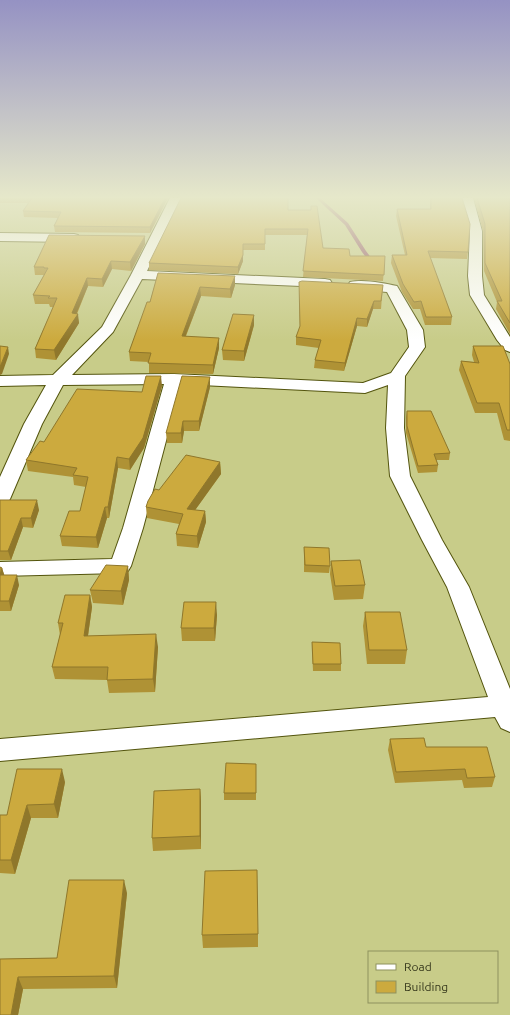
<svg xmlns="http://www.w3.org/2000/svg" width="510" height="1015" viewBox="0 0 510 1015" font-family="Ubuntu,sans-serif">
  <rect width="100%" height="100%" fill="#c8cc89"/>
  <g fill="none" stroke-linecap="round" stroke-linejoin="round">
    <path fill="#93536a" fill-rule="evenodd" d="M316 198H320L348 223 366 251 375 263V264H371L362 252 345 225Z"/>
    <defs>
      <g id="minor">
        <path d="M170 198H182L147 271 325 279 330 280 332 283 330 286 325 287 142 279 113 332 72 375 174 374 363 383 391 373 409 347 407 330 387 292 355 289 350 288 348 285 350 282C364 279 383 283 397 286L423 330 425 347 405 376 404 428 410 476 442 540 469 587 510 689V732L501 728 495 717 0 761V739L488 697 447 587 422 540 390 476 386 428 388 385 365 393 181 384 143 528 131 566 128 571 120 573 0 576V562L112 559 123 528 164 384 63 385 42 424 10 499 7 503 0 505V477L24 424 46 385 0 386V376L53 375 102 327 131 275Z"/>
        <path d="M461 198H473L482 231V276L484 295 510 337V352L505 350 497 340 470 295 468 276 470 231Z"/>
        <path d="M0 233 74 234 78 235 80 238 78 241 74 242 0 241Z"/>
      </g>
    </defs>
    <use href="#minor" stroke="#53540d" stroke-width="2"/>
    <use href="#minor" fill="#fff" fill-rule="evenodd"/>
  </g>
  <g fill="#af9235">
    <path d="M0 198H168L150 233 55 232 54 226 58 218 24 217 23 211 28 203H0Z"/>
    <path d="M430 198H462L468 252 467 259 430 258 452 317 451 325H425L420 309H413L402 292 391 263 392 255H405L396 216 397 209H430Z"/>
    <path d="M474 198H510V334L496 309 497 302 484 271 483 231Z"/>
    <path d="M288 210H311L323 248 350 256H385L383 281 303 277 307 235H265V250H243V261L238 274 149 270V263Z"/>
    <path d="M145 244 131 271 112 269 103 287 88 286 77 314 79 323 56 360 36 358 35 349 53 307H50L49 304H35L33 295 44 275H35L34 267Z"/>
    <path d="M158 273 235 285 231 298 201 296 186 336 219 348 213 374 149 373V362L130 361 129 352 150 302Z"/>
    <path d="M299 282 383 285 381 309H373L367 327 357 326 344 371 314 368 315 360 319 348 296 345V337L300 327Z"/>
    <path d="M254 315V325L244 361 223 360 222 350Z"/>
    <path d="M473 346 510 364V441L504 440 497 413H475L459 370 461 361 474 362 472 355Z"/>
    <path d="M162 386 144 448 130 470 118 468 109 518H107L98 548 62 546 60 536 80 511 86 487 74 485 73 477 28 471 26 460 44 442 142 392Z"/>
    <path d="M210 387 199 431H184L182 443H167L166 433Z"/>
    <path d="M407 411 450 453 449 460H436L438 465 437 472 418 473 406 433V417Z"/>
    <path d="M220 462 221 474 195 510 205 511 206 522 198 548 177 546 176 534 179 524 147 518 146 507 159 490Z"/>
    <path d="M0 500 39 510 33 528 23 527 11 560H0Z"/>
    <path d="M304 547 330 566 329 573 304 572Z"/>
    <path d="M331 561 365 585 363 599 334 600 330 574Z"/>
    <path d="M128 566 129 580 123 605 93 603 90 590Z"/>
    <path d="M0 567 2 568 4 575 19 585 11 611H0Z"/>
    <path d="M90 595 92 607 88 636 158 647 155 692 109 693 107 680 55 679 52 667 60 635 58 623Z"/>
    <path d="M365 612 407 650 405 664H367L363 626Z"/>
    <path d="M217 615 215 641H182L181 628Z"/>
    <path d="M312 642 341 664V671H313L312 649Z"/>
    <path d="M390 739 426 747 495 777 492 787 464 788 462 780 395 783 388 750Z"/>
    <path d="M256 764V800H224V793Z"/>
    <path d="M65 782 58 818H31L15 874 0 873V815H7Z"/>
    <path d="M200 789 201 802V849L153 851 152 838Z"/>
    <path d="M127 893 117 988 23 989 18 1015H0V959L57 958Z"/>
    <path d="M258 934V947L203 948 202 935Z"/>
  </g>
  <g fill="#8f772b">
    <path d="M165 198H168L150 233V227Z"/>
    <path d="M145 236V244L131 271 130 262Z"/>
    <path d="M243 244V261L238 274V267Z"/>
    <path d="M111 261 112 269 103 287 102 279Z"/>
    <path d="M235 276V285L231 298 230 289Z"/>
    <path d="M87 278 88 286 75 317 78 314 79 323 56 360 54 350 72 313Z"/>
    <path d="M200 287 201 296 182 345V336Z"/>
    <path d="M374 301 373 309 367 327V319Z"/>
    <path d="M254 315V325L244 361V351Z"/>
    <path d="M357 318V326L344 371 345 363Z"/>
    <path d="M219 338V348L213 374V365Z"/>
    <path d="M8 347 9 354 2 374 0 375V367Z"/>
    <path d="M161 376 162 386 144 448 130 470 129 459Z"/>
    <path d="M210 377V387L199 431V421Z"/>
    <path d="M183 421 184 431 182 443 181 433Z"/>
    <path d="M117 457 118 468 109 518 108 507Z"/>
    <path d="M220 462 221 474 188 520 187 509Z"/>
    <path d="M37 500 39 510 33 528 31 518Z"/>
    <path d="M105 507 107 518 98 548 96 537Z"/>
    <path d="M205 511 206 522 198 548 197 536Z"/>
    <path d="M21 518 23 527 11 560 8 551Z"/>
    <path d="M128 566 129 580 123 605 121 591Z"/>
    <path d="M2 568 5 577 0 575Z"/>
    <path d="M17 575 19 585 11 611 9 601Z"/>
    <path d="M90 595 92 607 86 649 84 636Z"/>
    <path d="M216 602 217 615 215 641 214 628Z"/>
    <path d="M156 634 158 647 155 692 153 679Z"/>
    <path d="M62 769 65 782 58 818 54 804Z"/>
    <path d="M200 789 201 802V849L200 836Z"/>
    <path d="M27 805 31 818 15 874 11 860Z"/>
    <path d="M124 880 127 893 117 988 114 976Z"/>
    <path d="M18 977 23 989 18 1015H11Z"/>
  </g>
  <g fill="#ccaa3e" stroke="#8f772b">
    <path d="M32 198H165L150 227 54 226 61 212 23 211Z"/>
    <path d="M181 198H288V210H311V206H317L323 248 349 249 350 256H385L384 275 303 271 308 229H265V244H243V255L238 267 149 263Z"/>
    <path d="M431 198H462L470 224 468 252 428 251 452 317H426L421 301 414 302 403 284 392 255H407L397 209H431Z"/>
    <path d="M477 198H510V323L497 301H502L485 263V224Z"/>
    <path d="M49 235 145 236 130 262 111 261 102 279 87 278 72 313 78 314 54 350 35 349 57 298H48L50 296 33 295 48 268H44V267H34Z"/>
    <path d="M158 273 235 276 230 289 200 287 182 336 219 338 213 365 148 363 151 353 129 352 147 302H150Z"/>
    <path d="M302 281 383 285 381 301H374L367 319 357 318 345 363 315 360 321 340 296 337 300 326 299 282Z"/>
    <path d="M233 314 254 315 244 351 222 350Z"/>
    <path d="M0 346 8 347 0 367Z"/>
    <path d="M473 346H503L510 364V430H507L499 403H477L461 361 479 363Z"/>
    <path d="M146 376H161L143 438 129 459 117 457 108 507H105L96 537 60 536 69 511H80L88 477 73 475 77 468 26 460 40 441 44 442 77 389 142 392Z"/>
    <path d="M182 376 210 377 199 421H183L181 433H166Z"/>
    <path d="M407 411H431L450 453 434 454 438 465 418 466 407 426Z"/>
    <path d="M186 455 220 462 187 509 205 511 197 536 176 534 183 514 146 507 148 501 155 489 159 490Z"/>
    <path d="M0 500H37L31 518H21L8 551H0Z"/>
    <path d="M304 547 329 548 330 566 305 565Z"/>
    <path d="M360 560 365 585 335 586 331 561Z"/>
    <path d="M106 565 128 566 121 591 90 590Z"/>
    <path d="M0 567 2 568 0 575Z"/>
    <path d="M0 575H17L9 601H0Z"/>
    <path d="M65 595H90L84 636 156 634 153 679 107 680 108 667H52L63 623H58Z"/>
    <path d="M184 602H216L214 628H181Z"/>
    <path d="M365 612H400L407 650H369Z"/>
    <path d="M312 642 340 643 341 664H313Z"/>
    <path d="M424 738 426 747H487L495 777 467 778 465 769 396 772 390 739Z"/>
    <path d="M226 763 256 764V793H224Z"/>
    <path d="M17 769H62L54 804 27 805 11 860H0V815H7Z"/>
    <path d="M200 789V836L152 838 154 791Z"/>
    <path d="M257 870 258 934 202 935 205 871Z"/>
    <path d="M69 880H124L114 976 18 977 11 1015H0V959L57 958Z"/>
  </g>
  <linearGradient id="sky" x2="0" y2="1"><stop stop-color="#9592c3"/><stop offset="0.58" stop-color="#e6e8ca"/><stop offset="1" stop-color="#e6e8ca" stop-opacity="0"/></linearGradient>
  <rect width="510" height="340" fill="url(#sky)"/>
  <rect x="368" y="951" width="130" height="52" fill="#c8cc89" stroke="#8e915e"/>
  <rect x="376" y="964" width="20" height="6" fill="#ffffff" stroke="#8e915e"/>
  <text x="404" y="971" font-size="12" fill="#37391d">Road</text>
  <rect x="376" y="981" width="20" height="12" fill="#ccaa3e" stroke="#8e915e"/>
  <text x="404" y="991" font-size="12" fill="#37391d">Building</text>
</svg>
